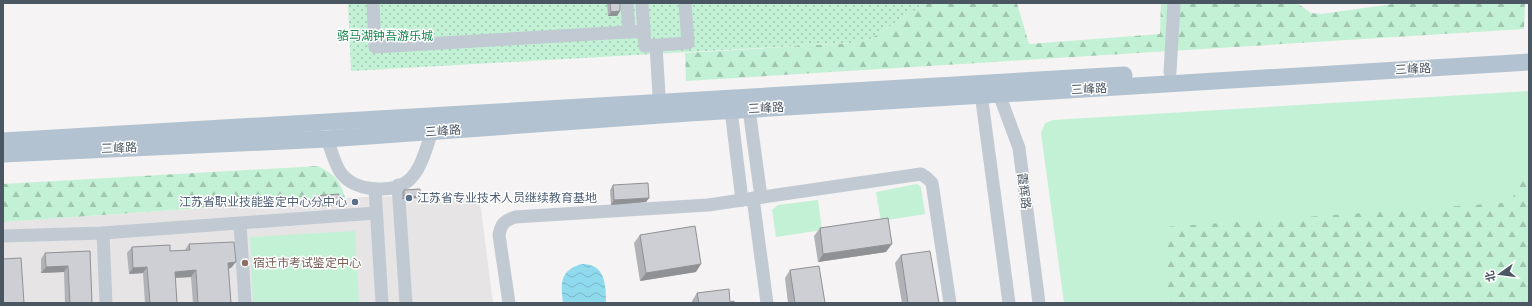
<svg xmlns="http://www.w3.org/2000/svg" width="1532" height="306" viewBox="0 0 1532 306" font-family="Raleway,'Noto Sans SC',sans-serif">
  <defs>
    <pattern id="forest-firs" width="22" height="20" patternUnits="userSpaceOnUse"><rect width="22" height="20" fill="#c3f1d5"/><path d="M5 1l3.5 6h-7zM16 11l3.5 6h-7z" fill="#a0c6b0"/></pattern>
    <pattern id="park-dots" width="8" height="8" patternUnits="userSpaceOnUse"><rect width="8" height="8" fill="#c3f1d5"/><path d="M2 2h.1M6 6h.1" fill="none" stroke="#a0c6b0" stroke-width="1.8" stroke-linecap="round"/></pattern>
    <pattern id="water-waves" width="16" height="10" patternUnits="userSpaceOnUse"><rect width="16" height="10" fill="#90daee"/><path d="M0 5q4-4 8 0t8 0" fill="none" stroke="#78b4c4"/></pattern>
  </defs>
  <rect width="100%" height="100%" fill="#f5f3f3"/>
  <path fill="#e6e4e5" d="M479 194 493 303H3V222L364 197Z"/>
  <g fill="#c3f1d5">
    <path d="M1529 91V303H1064L1041 133 1045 123 1053 120Z"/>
    <path d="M917 184 921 187 925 214 881 221 876 192Z"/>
    <path d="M818 200 822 230 776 237 772 210 778 205Z"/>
    <path d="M355 231 359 303H253L250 237Z"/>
  </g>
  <g fill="url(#forest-firs)">
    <path d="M926 3H1017L1029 44 1160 34 1161 3H1297L1311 13 1321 14 1400 3H1525L1524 29 686 81 685 53 851 43 870 39Z"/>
    <path d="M318 166C335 175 339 179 345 198L3 222V184Z"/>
    <path d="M1516 170 1529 175V303H1167L1165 227 1513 202Z"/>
  </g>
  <path fill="url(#park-dots)" d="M348 3H926L870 39 851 43 351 71Z"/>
  <path fill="url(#water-waves)" d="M581 264C605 263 606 284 606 303H563C561 284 559 271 581 264Z"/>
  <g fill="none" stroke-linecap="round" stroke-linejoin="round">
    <g stroke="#c1cad2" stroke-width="13">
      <path d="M373 3 375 47 644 31"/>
      <path d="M627 3 629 32"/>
      <path d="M642 3 645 46 688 43 685 3"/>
      <path d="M656 46 660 111"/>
      <path d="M1170 72 1174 3"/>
      <path d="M980 86 1009 303"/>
      <path d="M998 86 999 94 1019 148 1039 303"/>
      <path d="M730 102 742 200"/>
      <path d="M748 102 761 197"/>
      <path d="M327 139C330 147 336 167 341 173 354 191 391 194 408 181 421 171 427 146 432 131"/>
      <path d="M398 185 406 303"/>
      <path d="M375 189 382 303"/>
      <path d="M753 198 767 303"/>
      <path d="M240 224 245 303"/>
      <path d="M103 233 106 303"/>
      <path d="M3 236 103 233 376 213"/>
      <path d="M509 303 499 235C501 224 504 221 515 217L708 205 921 174 927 178 932 183 950 303"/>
    </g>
    <g stroke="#b3c2d1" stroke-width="17">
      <path d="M3 141 1124 75"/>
      <path d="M3 154 327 139 689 113 1529 62"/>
    </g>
  </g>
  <g fill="#b0b2b7">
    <path d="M607 3H620V11L617 16H608Z"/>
    <path d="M613 185 649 198 646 202 611 205 610 190Z"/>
    <path d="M404 190 418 198 402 199V192Z"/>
    <path d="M314 196 339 201 336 205 312 207 311 200Z"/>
    <path d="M820 228 886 252 818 262 814 236Z"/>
    <path d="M640 235 696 272 640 281 634 243Z"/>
    <path d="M189 244 231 268 228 269 231 303H193L191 277 175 278 177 303H145L143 273 129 274 127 253 132 247 170 251 185 250Z"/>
    <path d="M90 251 92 303H65L64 272 41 273V259L45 253Z"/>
    <path d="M901 255 939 303H902L895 263Z"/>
    <path d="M790 270 825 303H788L785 278Z"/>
    <path d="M697 293 730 302 734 303H692V301Z"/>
  </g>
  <g fill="#909195">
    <path d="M620 11 617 16H608L611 12Z"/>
    <path d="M420 196 418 198 402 199 404 197Z"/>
    <path d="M649 198 646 202 611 205 614 200Z"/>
    <path d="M339 201 336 205 312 207 315 203Z"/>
    <path d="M892 244 886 252 818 262 823 254Z"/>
    <path d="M236 262 231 268 224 269 228 263Z"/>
    <path d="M701 264 696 272 640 281 646 273Z"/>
    <path d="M68 266 64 272 41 273 46 267Z"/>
    <path d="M147 267 143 273 129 274 133 268Z"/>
    <path d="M196 270 191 277 170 278 175 272Z"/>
  </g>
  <g fill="#cdcfd5" stroke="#909195">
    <path d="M610 3H620V11L611 12Z"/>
    <path d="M648 183 649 198 614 200 613 185Z"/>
    <path d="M420 189V196L404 197V190Z"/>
    <path d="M339 194V201L315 203 314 196Z"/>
    <path d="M888 218 892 244 823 254 820 228Z"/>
    <path d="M695 226 701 264 646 273 640 235Z"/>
    <path d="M234 242 236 262 228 263 231 303H198L196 270 175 272 177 303H150L147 267 133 268 132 247 170 245V251L190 250 189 244Z"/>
    <path d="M90 251 92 303H70L68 266 46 267 45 253Z"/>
    <path d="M930 251 939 303H908L901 255Z"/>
    <path d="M21 258 24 303H3V259Z"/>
    <path d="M819 266 825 303H795L790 270Z"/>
    <path d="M729 289 730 302 734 301V303H699L697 293Z"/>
  </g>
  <g fill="#5c6f8a" stroke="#fff" stroke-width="1.5">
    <circle cx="409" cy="198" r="4"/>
    <circle cx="355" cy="202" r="4"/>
  </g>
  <circle fill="#8d6e63" stroke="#fff" stroke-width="1.5" cx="245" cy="263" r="4"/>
  <g text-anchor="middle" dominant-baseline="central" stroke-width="3" stroke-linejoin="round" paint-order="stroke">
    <g font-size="12" fill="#17864f" stroke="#fff">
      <text x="385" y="36">骆马湖钟吾游乐城</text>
    </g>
    <g font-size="12" fill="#4a5661" stroke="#fff">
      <text transform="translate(1413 69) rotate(-3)">三峰路</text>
      <text transform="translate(1089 89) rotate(-3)">三峰路</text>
      <text transform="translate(766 108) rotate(-3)">三峰路</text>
      <text transform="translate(443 131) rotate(-4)">三峰路</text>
      <text transform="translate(119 148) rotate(-2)">三峰路</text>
      <text transform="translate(1024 191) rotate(83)">霞辉路</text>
    </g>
    <g font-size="12" fill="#4e5e75" stroke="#fff" text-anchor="start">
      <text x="417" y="198">江苏省专业技术人员继续教育基地</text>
      <text x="347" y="202" text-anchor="end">江苏省职业技能鉴定中心分中心</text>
    </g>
    <g font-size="12" fill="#785e54" stroke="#fff" text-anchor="start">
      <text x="253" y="263">宿迁市考试鉴定中心</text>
    </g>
  </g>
  <rect width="1532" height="306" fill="none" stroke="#4a5661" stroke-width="8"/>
  <g transform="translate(1500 274) rotate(256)" stroke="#ffffff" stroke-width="3" paint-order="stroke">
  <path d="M0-3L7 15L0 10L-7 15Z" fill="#4a5661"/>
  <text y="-6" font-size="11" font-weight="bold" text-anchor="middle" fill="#4a5661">北</text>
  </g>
</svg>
